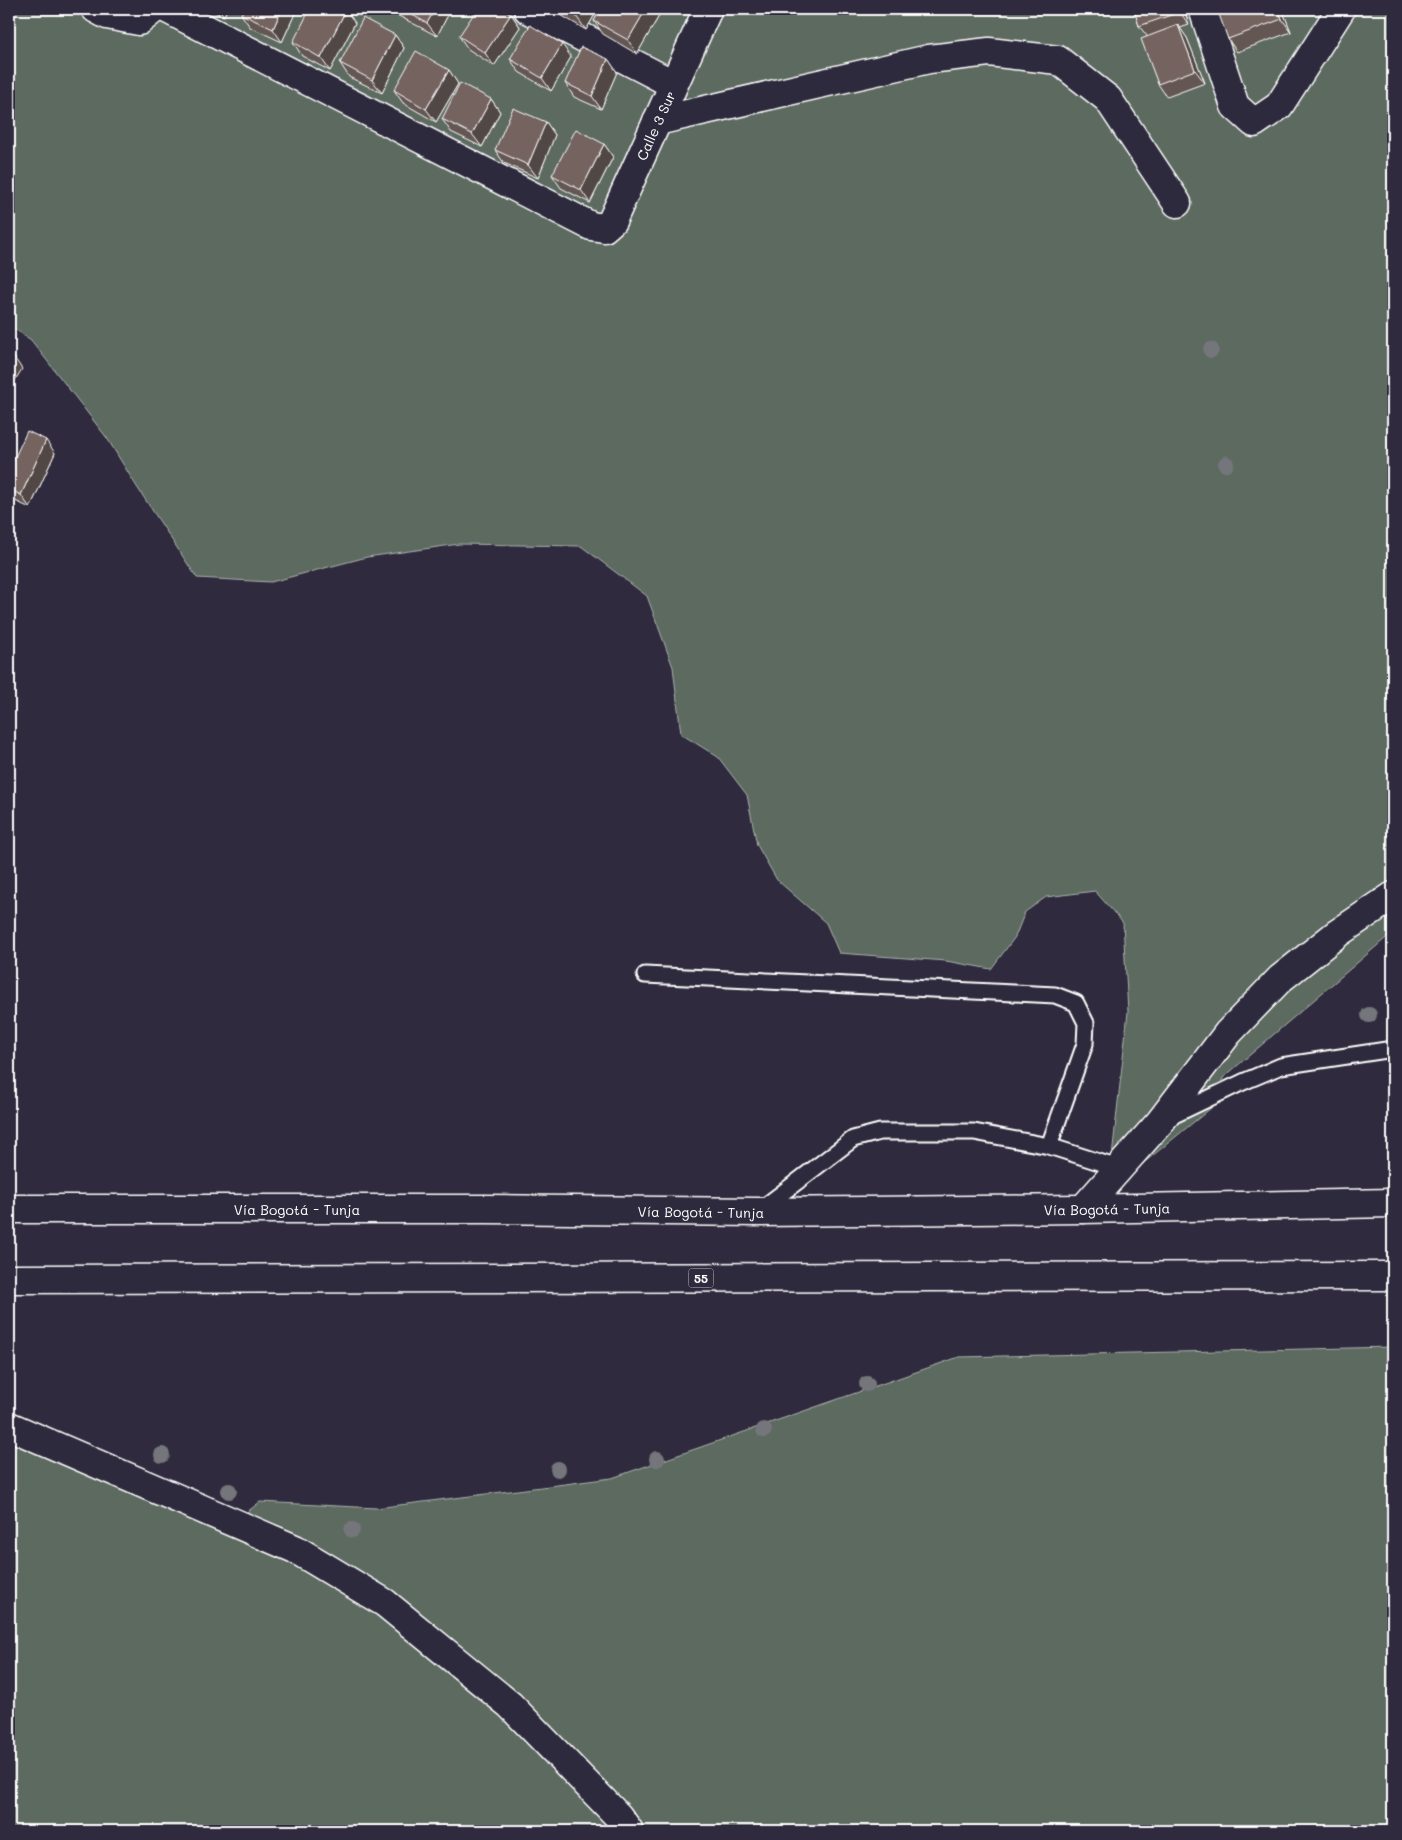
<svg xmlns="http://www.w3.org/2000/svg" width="1402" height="1840" viewBox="0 0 1402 1840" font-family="Mali,sans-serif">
  <rect width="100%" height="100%" fill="#2f2a3d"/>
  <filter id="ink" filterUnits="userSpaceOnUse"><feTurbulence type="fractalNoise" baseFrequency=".02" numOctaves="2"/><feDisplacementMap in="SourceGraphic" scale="10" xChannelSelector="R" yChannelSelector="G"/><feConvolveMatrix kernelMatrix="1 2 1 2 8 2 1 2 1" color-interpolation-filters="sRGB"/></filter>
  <g filter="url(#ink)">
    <g fill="#5b6a61" stroke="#adb4b0">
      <path d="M9 9H1393V932L1223 1078 1211 1108 1108 1192 1128 1012 1123 923 1095 891 1046 897 1025 912 1015 937 991 969 946 961 839 953 826 923 777 880 757 845 747 795 718 757 681 734 673 667 647 596 581 546 459 544 367 557 271 582 197 578 137 487 107 438 31 340 9 325Z"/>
      <path d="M1393 1347V1831H9V1435L234 1522 260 1502 376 1508 612 1478 959 1357Z"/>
    </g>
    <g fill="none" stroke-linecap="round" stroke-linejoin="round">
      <defs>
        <g id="service">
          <path d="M645 975 1055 995 1076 1003 1086 1023 1085 1044 1049 1146"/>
          <path d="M1170 1117 1243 1082 1281 1066 1393 1049"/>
          <path d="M760 1210 853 1139 880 1132H974L1049 1146 1118 1168"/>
        </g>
        <g id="minor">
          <path d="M96 9 107 15 139 21 154 9"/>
          <path id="s1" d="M167 9 591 226 604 228 612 221 708 9"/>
          <path d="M528 9 673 84"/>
          <path d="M1203 9 1235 106 1254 123 1279 106 1341 9"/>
          <path d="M657 121 929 59 989 52 1058 60 1108 99 1177 203"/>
          <path d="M1083 1209 1160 1122 1228 1033 1280 979 1338 933 1393 896"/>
          <path d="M9 1426 295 1549 385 1603 510 1705 618 1816 629 1831"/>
        </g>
        <g id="trunk">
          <path id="s2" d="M9 1209H485L758 1212 1083 1209 1393 1203"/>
          <path d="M9 1279 1393 1276"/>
        </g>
      </defs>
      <use href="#service" stroke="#fff" stroke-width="19"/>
      <use href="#minor" stroke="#fff" stroke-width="31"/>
      <use href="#trunk" stroke="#fff" stroke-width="31"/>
      <use href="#service" stroke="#2f2a3d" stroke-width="15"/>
      <use href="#minor" stroke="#2f2a3d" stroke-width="28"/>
      <use href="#trunk" stroke="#2f2a3d" stroke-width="28"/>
    </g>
    <g fill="#74767c">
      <circle cx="1211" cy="350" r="8"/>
      <circle cx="1226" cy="464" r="8"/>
      <circle cx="1369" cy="1015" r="8"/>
      <circle cx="867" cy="1384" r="8"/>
      <circle cx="764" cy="1430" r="8"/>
      <circle cx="162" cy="1455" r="8"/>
      <circle cx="657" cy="1459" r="8"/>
      <circle cx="558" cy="1469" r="8"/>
      <circle cx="229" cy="1491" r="8"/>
      <circle cx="352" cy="1530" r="8"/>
    </g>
    <g fill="#645653" stroke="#fff">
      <path d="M208 9H227L224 16Z"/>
      <path d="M297 9 282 42 250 27 241 14Z"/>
      <path d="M391 9H451L437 36 395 14Z"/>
      <path d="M553 9H598L586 30 554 11Z"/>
      <path d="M601 9H663L637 54 603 34 594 21Z"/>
      <path d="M1134 9H1184L1189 25 1180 28 1187 38 1205 83 1167 97 1158 84 1147 36 1139 26Z"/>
      <path d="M1282 9 1291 32 1237 52 1228 39Z"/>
      <path d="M346 10 355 23 330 71 302 56 293 42Z"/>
      <path d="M511 14 520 27 494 66 468 49 459 36Z"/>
      <path d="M395 35 404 48 382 93 349 77 340 63Z"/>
      <path d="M571 57 551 91 519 72 510 59Z"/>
      <path d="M608 59 617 72 601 109 574 97 565 83Z"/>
      <path d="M449 70 458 84 436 122 403 103 394 90Z"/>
      <path d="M491 99 500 112 482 147 451 132 442 119Z"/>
      <path d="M546 122 555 135 538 178 504 163 495 150Z"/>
      <path d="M604 144 613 157 590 203 561 188 552 175Z"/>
      <path d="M55 453 30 508 11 499 9 496V470Z"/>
    </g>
    <g fill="#514644" stroke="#fff">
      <path d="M219 9H227L224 16Z"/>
      <path d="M282 9H297L282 42 273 29Z"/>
      <path d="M435 9H451L437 36 427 23Z"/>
      <path d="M581 9H598L586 30 576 16Z"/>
      <path d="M646 9H663L637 54 628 40Z"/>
      <path d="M1179 9H1184L1189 25 1180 12Z"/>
      <path d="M1278 9H1282L1291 32 1282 19Z"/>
      <path d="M346 10 355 23 330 71 321 58Z"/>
      <path d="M511 14 520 27 494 66 485 53Z"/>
      <path d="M1178 25 1187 38 1205 83 1195 70Z"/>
      <path d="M395 35 404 48 382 93 372 80Z"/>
      <path d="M562 44 571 57 551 91 542 78Z"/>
      <path d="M608 59 617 72 601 109 592 96Z"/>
      <path d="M449 70 458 84 436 122 426 109Z"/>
      <path d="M491 99 500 112 482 147 472 134Z"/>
      <path d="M546 122 555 135 538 178 528 165Z"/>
      <path d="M604 144 613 157 590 203 581 190Z"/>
      <path d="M9 350 22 369 9 390Z"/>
      <path d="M46 440 55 453 30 508 21 495Z"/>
    </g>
    <g fill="#746461" stroke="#fff">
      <path d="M244 9H282L273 29 241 14Z"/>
      <path d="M310 9H344L346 10 321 58 293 42Z"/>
      <path d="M401 9H435L427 23Z"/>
      <path d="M477 9H503L511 14 485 53 459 36Z"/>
      <path d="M563 9H581L576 16Z"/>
      <path d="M601 9H646L628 40 594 21Z"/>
      <path d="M1134 9H1179L1180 12 1139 26Z"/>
      <path d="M1217 9H1278L1282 19 1228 39Z"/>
      <path d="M363 18 395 35 372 80 340 63Z"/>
      <path d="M530 25 562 44 542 78 510 59Z"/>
      <path d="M1178 25 1195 70 1158 84 1141 39Z"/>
      <path d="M581 47 608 59 592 96 565 83Z"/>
      <path d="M416 51 449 70 426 109 394 90Z"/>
      <path d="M460 83 491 99 472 134 442 119Z"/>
      <path d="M513 108 546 122 528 165 495 150Z"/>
      <path d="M576 129 604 144 581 190 552 175Z"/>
      <path d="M27 431 46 440 21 495 9 489V470Z"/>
    </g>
  </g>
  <g text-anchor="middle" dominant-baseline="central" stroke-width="4.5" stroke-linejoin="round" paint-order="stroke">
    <rect fill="#2f2a3d" stroke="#c1bfc5" stroke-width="1" x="688.5" y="1268.5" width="25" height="19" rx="4"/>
    <g font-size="12" font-weight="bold" fill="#fff">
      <text x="701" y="1278">55</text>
    </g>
    <g font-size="14" fill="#fff" stroke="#2f2a3d">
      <text stroke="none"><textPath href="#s1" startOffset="605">Calle 3 Sur</textPath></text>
      <text stroke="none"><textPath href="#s2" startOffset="1098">Vía Bogotá - Tunja</textPath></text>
      <text stroke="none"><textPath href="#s2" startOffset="288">Vía Bogotá - Tunja</textPath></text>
      <text stroke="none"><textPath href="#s2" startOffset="692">Vía Bogotá - Tunja</textPath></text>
    </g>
  </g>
  <rect width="1402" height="1840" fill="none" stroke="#2f2a3d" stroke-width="30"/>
  <rect x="15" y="15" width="1372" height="1810" fill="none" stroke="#fff" stroke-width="2" filter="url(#ink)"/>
</svg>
